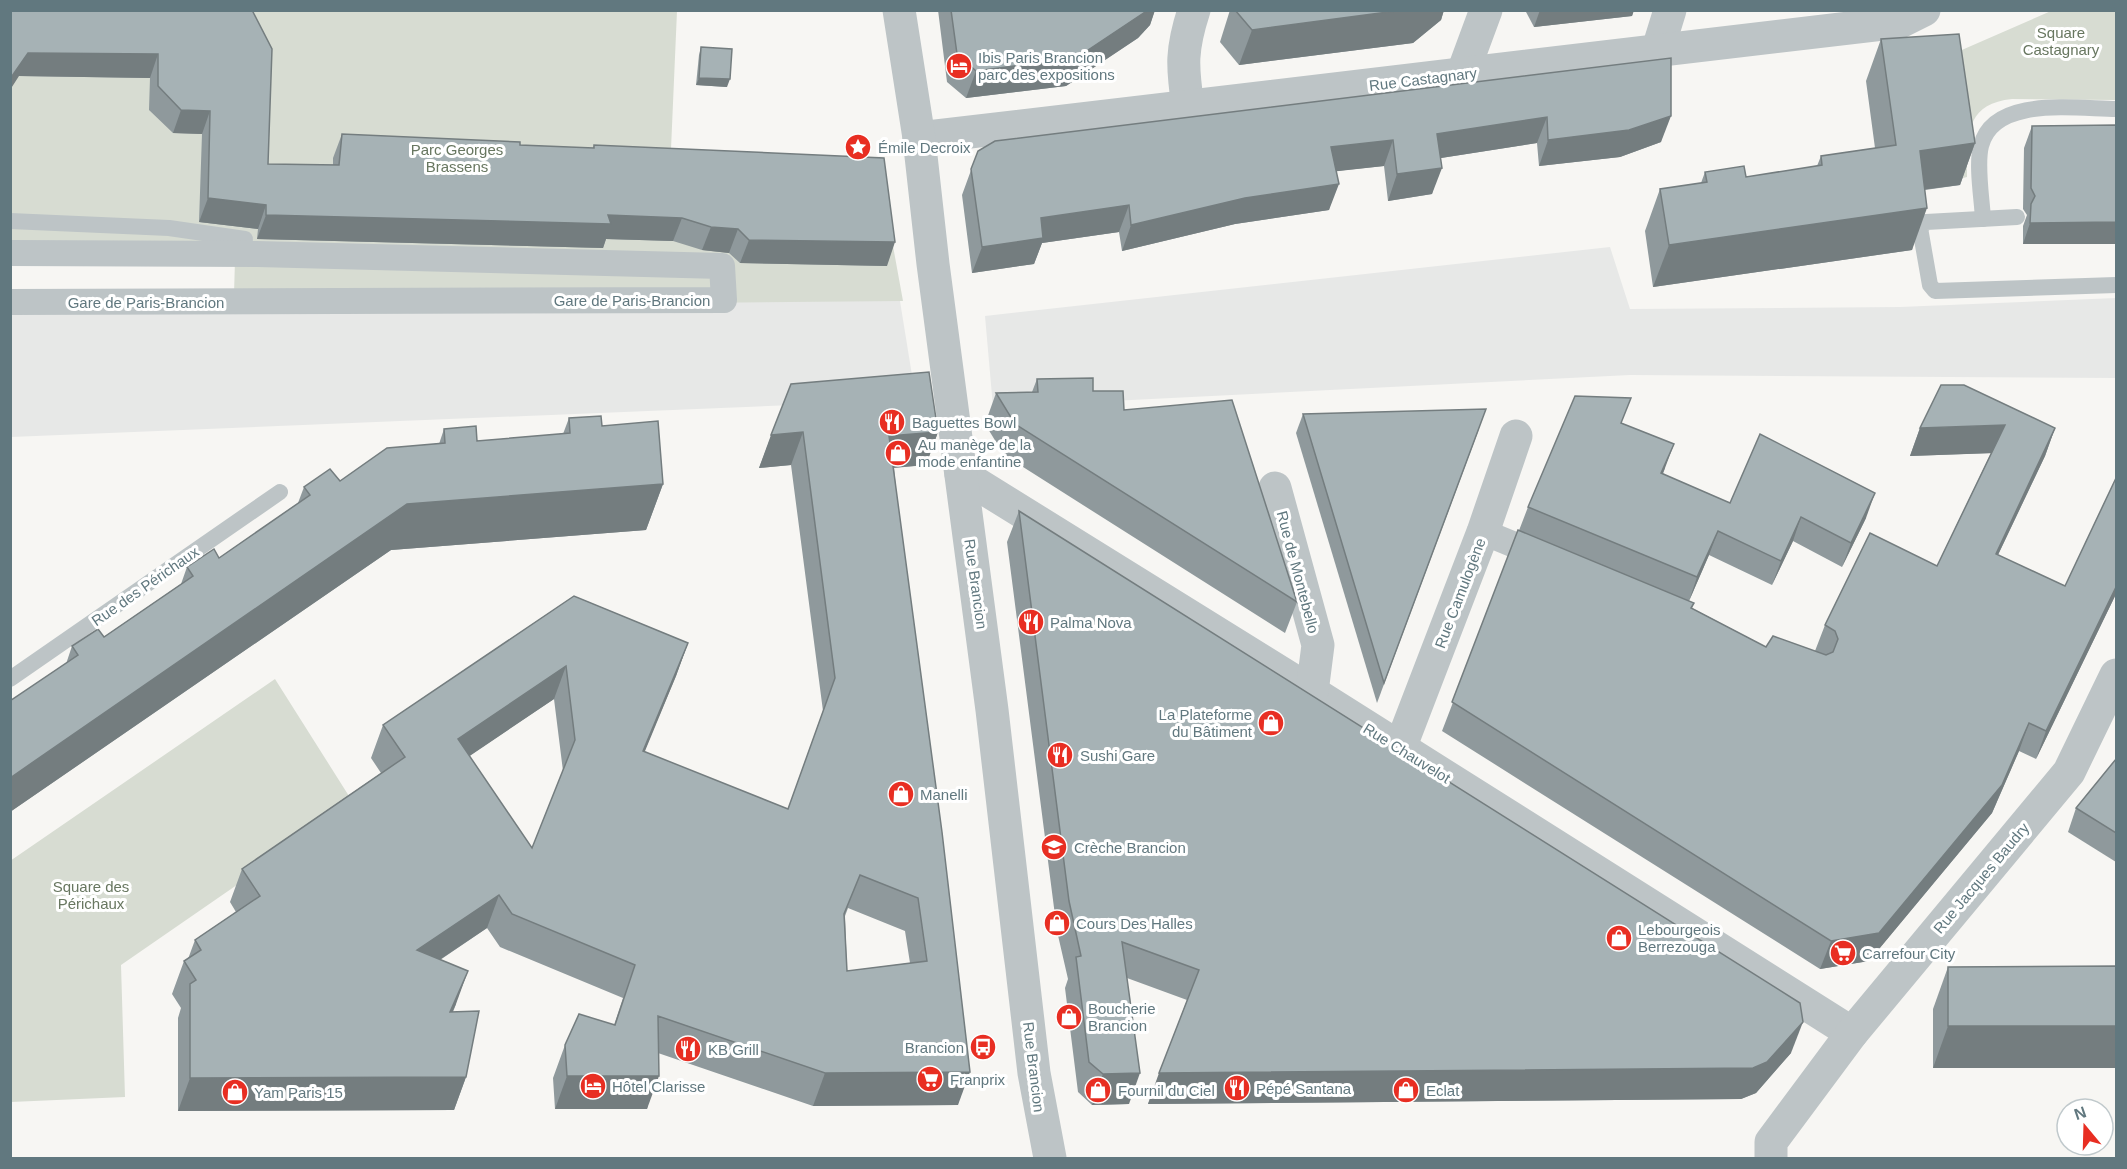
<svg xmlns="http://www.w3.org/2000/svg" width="2127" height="1169" viewBox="0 0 2127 1169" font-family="Arial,sans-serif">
  <rect width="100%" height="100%" fill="#f7f6f3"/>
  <g fill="#e7e8e7">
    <path d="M1610 247 1630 309 1900 307 2116 298V378L1630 375 993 407 985 316Z"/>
    <path d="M899 295 916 400 11 437 10 304Z"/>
  </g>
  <g fill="#d7dcd2">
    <path d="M11 11H677L670 172 881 180 903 301 594 304 234 294 235 260 11 251Z"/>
    <path d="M2051 11H2116V100L2012 99C1964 104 1967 138 1967 177L1959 179 1948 56Z"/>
    <path d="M275 679 354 804 121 965 125 1097 11 1102 10 861Z"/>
  </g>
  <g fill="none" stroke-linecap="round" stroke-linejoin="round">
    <g stroke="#bdc4c6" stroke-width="16">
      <path d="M2017 217 1926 222 1920 228 1930 285 1935 291 2116 285"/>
      <path d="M1983 219C1982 199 1976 165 1981 146 1993 95 2078 109 2116 109"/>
      <path d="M10 221 169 228 245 239"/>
      <path d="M10 679 280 492"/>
    </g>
    <g stroke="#bdc4c6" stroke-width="26">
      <path d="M10 253 257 254 722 266 724 300 10 302"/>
      <path d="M1483 532 1544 557"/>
    </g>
    <g stroke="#bdc4c6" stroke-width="33">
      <path d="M1658 49 1670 10"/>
      <path d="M1462 75 1486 10"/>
      <path d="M1188 107C1182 66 1181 50 1194 10"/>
      <path d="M919 138 1900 22 1924 10"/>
      <path d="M961 474 1312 692 1852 1033"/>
      <path d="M1275 488 1318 645 1312 692"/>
      <path d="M1400 748 1483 532 1516 436"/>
    </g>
    <g stroke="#bdc4c6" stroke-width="33">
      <path d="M899 10 919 138 933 264 992 710 1034 1073 1050 1158"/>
      <path d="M1771 1158V1142L1852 1033 2069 772 2116 675"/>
    </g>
  </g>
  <g fill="#8f999c" fill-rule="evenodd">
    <path d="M10 10H252L268 164 333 165V158L342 134 520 145 593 148 594 145 887 266 740 263 729 253 702 250 673 241 606 239 603 248 257 239 258 229 199 222 202 134 173 133 149 110 150 78 19 76Z"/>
    <path d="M938 10H1155L1150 25 1138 38 1066 86 966 98 947 82Z"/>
    <path d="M1230 10H1444L1441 20 1413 43 1239 65 1220 42Z"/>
    <path d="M1525 10H1634L1632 16 1534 27Z"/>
    <path d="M1881 39 1975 143 1960 185 1925 190 1912 250 1653 287 1645 231 1660 189 1701 183 1705 172 1746 177 1817 166 1821 156 1875 148 1866 81Z"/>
    <path d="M701 47 727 87 696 85 699 55Z"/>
    <path d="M1671 58 1661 142 1620 157 1539 166 1537 143 1441 158 1432 194 1388 201 1384 166 1336 171 1329 210 1235 224 1122 251 1119 232 1042 243 1034 264 972 273 962 195 978 151Z"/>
    <path d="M2116 125V244H2023V226L2027 215 2023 209 2024 148 2032 126Z"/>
    <path d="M1037 379 1093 391 1124 410 1297 602 1285 633 1004 455 985 424 996 393 1032 392Z"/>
    <path d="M791 384 938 432 926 465 894 468 958 1105 813 1106 658 1053 647 1109H555L553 1078 565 1045 614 1025 623 998 500 947 487 928 440 960 456 1004 453 1012 466 1077 454 1110 178 1111V1018L181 1008 172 994 184 961 188 959 195 940 236 912 230 902 242 869 381 773 371 758 383 725 574 596 688 643 676 676 644 752 788 809 823 711 791 465 759 468ZM554 699 563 771 532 848 469 756ZM848 908 905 931 910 963 847 971 845 916Z"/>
    <path d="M1303 414 1479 429 1377 703 1296 433Z"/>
    <path d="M569 418 602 426 663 484 646 530 391 550 10 812V701L66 664 72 646 104 637 181 584 187 567 219 558 298 503 304 487 340 481 439 444 444 429 477 441 563 434Z"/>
    <path d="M1622 423 1665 468 1663 474 1730 503 1866 518 1842 567 1793 541 1772 585 1709 555 1689 601 1694 603 1692 608 1766 647 1815 651 1825 625 1937 566 1991 453 1910 456 1920 428H2055L2045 456 1998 555 2065 586 2116 478V594L2036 759 2019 751 1992 813 1869 961 1820 969 1442 731 1528 507Z"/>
    <path d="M1019 511 1791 1053 1756 1093 1741 1099 1148 1104 1187 1000 1127 978 1129 1104 1092 1105 1078 1092 1065 988 1068 979 1057 931 1007 542Z"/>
    <path d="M2116 759V862L2068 832 2076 808Z"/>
    <path d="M2116 966V1068H1933V1009L1948 967Z"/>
  </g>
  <g fill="#747d7f">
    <path d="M1148 10H1155L1150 25 1138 38 1066 86 966 98 976 71Z"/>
    <path d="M1403 10H1444L1441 20 1413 43 1239 65 1252 30Z"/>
    <path d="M1540 10H1634L1632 16 1534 27Z"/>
    <path d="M28 53 158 54 150 78 19 76 10 90V79Z"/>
    <path d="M699 78 730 79 727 87 696 85Z"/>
    <path d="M181 110 210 111 202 134 173 133Z"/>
    <path d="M1671 116 1661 142 1620 157 1539 166 1548 140Z"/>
    <path d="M1547 117 1537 143 1428 160 1437 134Z"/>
    <path d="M1393 140 1384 166 1321 173 1331 147Z"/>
    <path d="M1975 143 1960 185 1905 192 1920 151Z"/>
    <path d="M1442 168 1432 194 1388 201 1397 174Z"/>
    <path d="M1339 184 1329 210 1235 224 1122 251 1131 225 1245 198Z"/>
    <path d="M208 198 266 205 258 229 199 222Z"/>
    <path d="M1129 205 1119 232 1042 243 1034 264 972 273 982 247 1041 218Z"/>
    <path d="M1927 208 1912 250 1653 287 1669 245Z"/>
    <path d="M266 215H608L682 218 673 241 606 239 603 248 257 239Z"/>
    <path d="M2116 222V244H2023L2030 223Z"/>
    <path d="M711 227 738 229 729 253 702 250Z"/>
    <path d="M749 240 895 242 887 266 740 263Z"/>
    <path d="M2005 425 1995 453 1910 456 1920 428Z"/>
    <path d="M2055 428 2045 456 1985 582 1996 554Z"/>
    <path d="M803 432 791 465 759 468 771 435Z"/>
    <path d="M938 432 926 465 877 469 889 436Z"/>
    <path d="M1674 444 1665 468 1652 497 1661 473Z"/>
    <path d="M663 484 646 530 391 550 10 812V778L407 504Z"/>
    <path d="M1875 493 1866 518 1842 567 1851 543Z"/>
    <path d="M1801 517 1793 541 1772 585 1781 561Z"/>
    <path d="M1718 531 1709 555 1689 601 1697 577Z"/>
    <path d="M2116 587V594L2036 759 2046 731Z"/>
    <path d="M688 643 676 676 631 785 643 751Z"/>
    <path d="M566 666 554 699 446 772 458 739Z"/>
    <path d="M2029 723 2019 751 1992 813 1869 961 1820 969 1831 941Z"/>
    <path d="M499 895 487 928 405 983 417 950Z"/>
    <path d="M468 971 456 1004 437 1045 450 1012Z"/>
    <path d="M1803 1022 1791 1053 1756 1093 1741 1099 1148 1104 1159 1073Z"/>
    <path d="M1948 1026H2116V1068H1933Z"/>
    <path d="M970 1072 958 1105 813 1106 825 1073Z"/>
    <path d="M1140 1073 1129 1104 1092 1105 1103 1074Z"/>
    <path d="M567 1076H659L647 1109H555Z"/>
    <path d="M466 1077 454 1110 178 1111 190 1078Z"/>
  </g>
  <g fill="#a6b2b5" stroke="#747d7f" stroke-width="1.5" fill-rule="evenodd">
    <path d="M10 10H252L272 49 268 164 339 165 342 134 520 142V145L594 148V145L884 158 895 242 749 240 738 229 711 227 682 218 608 215 611 224 266 215V205L208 198 210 111 181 110 158 86V54L28 53 10 79Z"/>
    <path d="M951 10H1148L1076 58 976 71 957 54Z"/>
    <path d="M1235 10H1403L1252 30Z"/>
    <path d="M1959 34 1975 143 1920 151 1927 208 1669 245 1660 189 1707 182 1705 172 1744 166 1746 177 1822 165 1821 156 1896 145 1881 39Z"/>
    <path d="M701 47 732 49 730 79 699 78Z"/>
    <path d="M1671 58V116L1629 130 1548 140 1547 117 1437 134 1442 168 1397 174 1393 140 1331 147 1339 184 1245 198 1131 225 1129 205 1041 218 1043 238 982 247 971 169 978 151 995 141Z"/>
    <path d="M2116 125V222L2030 223 2031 204 2035 196 2031 188 2032 126Z"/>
    <path d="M929 372 938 432 889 436 942 832 970 1072 825 1073 658 1016 659 1076H567L565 1045 579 1014 615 1025 635 965 512 914 499 895 417 950 468 971 450 1012 479 1011 466 1077 190 1078V984L196 980 184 961 201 950 195 940 260 896 242 869 405 757 383 725 574 596 688 643 643 751 788 809 835 678 803 432 771 435 791 384ZM566 666 575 740 532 848 458 739ZM860 875 918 898 927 961 847 971 844 914Z"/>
    <path d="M1093 378V391H1123L1124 410 1232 400 1297 602 1015 424 996 393 1038 392 1037 379Z"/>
    <path d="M1941 385H1964L2055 428 1996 554 2065 586 2116 478V587L2046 731 2029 723 2002 785 1879 933 1831 941 1452 702 1518 530 1694 603 1691 608 1766 647 1773 636 1826 655 1833 652 1838 639 1835 631 1825 625 1870 533 1937 566 2005 425 1920 428Z"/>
    <path d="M1575 396 1631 398 1621 423 1674 444 1661 473 1730 503 1760 434 1875 493 1851 543 1801 517 1781 561 1718 531 1697 577 1528 507Z"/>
    <path d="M1486 409 1384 683 1303 414Z"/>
    <path d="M601 416 602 426 658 421 663 484 407 504 10 778V701L78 655 72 646 98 629 104 637 193 576 187 567 214 549 219 558 310 495 304 487 330 469 340 481 387 448 445 443 444 429 476 426 477 441 570 433 569 418Z"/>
    <path d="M1019 511 1800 1003 1803 1022 1767 1062 1753 1068 1159 1073 1199 970 1122 942 1140 1073 1103 1074 1089 1062 1076 957 1081 956 1069 901Z"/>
    <path d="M2116 759V833L2076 808Z"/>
    <path d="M2116 966V1026H1948V967Z"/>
  </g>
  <defs>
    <symbol id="hotel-disc" viewBox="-11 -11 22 22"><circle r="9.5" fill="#e82e22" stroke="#fff"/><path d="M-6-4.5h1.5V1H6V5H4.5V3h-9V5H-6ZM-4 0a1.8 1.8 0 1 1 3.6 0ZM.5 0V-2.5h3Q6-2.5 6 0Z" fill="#fff"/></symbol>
    <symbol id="sight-disc" viewBox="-11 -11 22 22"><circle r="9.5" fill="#e82e22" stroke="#fff"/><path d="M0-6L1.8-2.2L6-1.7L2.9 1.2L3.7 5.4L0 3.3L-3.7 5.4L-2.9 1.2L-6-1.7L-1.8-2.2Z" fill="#fff"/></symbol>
    <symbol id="restaurant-disc" viewBox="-11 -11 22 22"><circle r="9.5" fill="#e82e22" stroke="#fff"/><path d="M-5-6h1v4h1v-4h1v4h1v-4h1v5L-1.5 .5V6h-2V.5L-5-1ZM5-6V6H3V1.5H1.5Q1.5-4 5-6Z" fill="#fff"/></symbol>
    <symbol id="shop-disc" viewBox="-11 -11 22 22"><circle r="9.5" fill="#e82e22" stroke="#fff"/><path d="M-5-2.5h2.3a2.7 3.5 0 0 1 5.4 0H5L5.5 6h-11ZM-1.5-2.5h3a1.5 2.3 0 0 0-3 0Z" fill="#fff"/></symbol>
    <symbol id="school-disc" viewBox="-11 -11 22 22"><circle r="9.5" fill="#e82e22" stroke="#fff"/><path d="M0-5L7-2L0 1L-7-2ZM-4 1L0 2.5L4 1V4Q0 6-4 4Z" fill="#fff"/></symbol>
    <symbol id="supermarket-disc" viewBox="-11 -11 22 22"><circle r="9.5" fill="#e82e22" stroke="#fff"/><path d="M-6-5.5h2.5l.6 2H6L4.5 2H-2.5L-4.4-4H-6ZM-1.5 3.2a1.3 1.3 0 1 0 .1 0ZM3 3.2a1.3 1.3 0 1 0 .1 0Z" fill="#fff"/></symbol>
    <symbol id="bus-disc" viewBox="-11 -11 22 22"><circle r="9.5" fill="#e82e22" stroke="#fff"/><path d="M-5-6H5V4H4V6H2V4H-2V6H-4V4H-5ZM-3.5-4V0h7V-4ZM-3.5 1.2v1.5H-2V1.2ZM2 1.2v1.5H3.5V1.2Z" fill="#fff"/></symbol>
  </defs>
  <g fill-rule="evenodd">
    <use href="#hotel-disc" x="944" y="51" width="30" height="30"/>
    <use href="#sight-disc" x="843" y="132" width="30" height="30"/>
    <use href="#restaurant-disc" x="877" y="407" width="30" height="30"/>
    <use href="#shop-disc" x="883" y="438" width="30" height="30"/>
    <use href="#restaurant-disc" x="1016" y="607" width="30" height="30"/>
    <use href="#shop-disc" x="1256" y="708" width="30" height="30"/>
    <use href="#restaurant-disc" x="1045" y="740" width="30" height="30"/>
    <use href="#shop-disc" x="886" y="779" width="30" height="30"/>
    <use href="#school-disc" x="1039" y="832" width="30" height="30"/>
    <use href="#shop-disc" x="1042" y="908" width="30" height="30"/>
    <use href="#shop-disc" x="1604" y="923" width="30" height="30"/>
    <use href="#supermarket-disc" x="1828" y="938" width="30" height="30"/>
    <use href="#shop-disc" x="1054" y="1002" width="30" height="30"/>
    <use href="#bus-disc" x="968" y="1032" width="30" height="30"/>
    <use href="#restaurant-disc" x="673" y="1034" width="30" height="30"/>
    <use href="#supermarket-disc" x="915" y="1064" width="30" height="30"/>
    <use href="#hotel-disc" x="578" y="1071" width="30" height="30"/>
    <use href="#restaurant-disc" x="1222" y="1073" width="30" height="30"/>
    <use href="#shop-disc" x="1083" y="1075" width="30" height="30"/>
    <use href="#shop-disc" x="1391" y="1075" width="30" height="30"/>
    <use href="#shop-disc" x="220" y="1077" width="30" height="30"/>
  </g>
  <g text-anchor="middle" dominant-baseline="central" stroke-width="6" stroke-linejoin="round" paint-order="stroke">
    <g font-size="15" fill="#687760" stroke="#fff">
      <text x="2061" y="32">Square<tspan x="2061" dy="17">Castagnary</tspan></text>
      <text x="457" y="149">Parc Georges<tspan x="457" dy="17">Brassens</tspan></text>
      <text x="91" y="886">Square des<tspan x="91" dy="17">Périchaux</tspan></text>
    </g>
    <g font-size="15" fill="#61787f" stroke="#fff" text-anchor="start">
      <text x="978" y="57">Ibis Paris Brancion<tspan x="978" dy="17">parc des expositions</tspan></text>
      <text x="878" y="147">Émile Decroix</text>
      <text x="912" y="422">Baguettes Bowl</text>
      <text x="918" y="444">Au manège de la<tspan x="918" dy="17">mode enfantine</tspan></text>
      <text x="1050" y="622">Palma Nova</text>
      <text x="1252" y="714" text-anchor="end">La Plateforme<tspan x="1252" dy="17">du Bâtiment</tspan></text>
      <text x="1080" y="755">Sushi Gare</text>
      <text x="920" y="794">Manelli</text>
      <text x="1074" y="847">Crèche Brancion</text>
      <text x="1076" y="923">Cours Des Halles</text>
      <text x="1638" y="929">Lebourgeois<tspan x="1638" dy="17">Berrezouga</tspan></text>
      <text x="1862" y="953">Carrefour City</text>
      <text x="1088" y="1008">Boucherie<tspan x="1088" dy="17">Brancion</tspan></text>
      <text x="964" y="1047" text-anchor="end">Brancion</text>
      <text x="708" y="1049">KB Grill</text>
      <text x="950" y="1079">Franprix</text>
      <text x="612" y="1086">Hôtel Clarisse</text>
      <text x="1256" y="1088">Pépé Santana</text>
      <text x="1118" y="1090">Fournil du Ciel</text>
      <text x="1426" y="1090">Eclat</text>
      <text x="254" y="1092">Yam Paris 15</text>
    </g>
    <g font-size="15" fill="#61787f" stroke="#fff">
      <text transform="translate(1423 79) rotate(-7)">Rue Castagnary</text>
      <text x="632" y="300">Gare de Paris-Brancion</text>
      <text x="146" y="302">Gare de Paris-Brancion</text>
      <text transform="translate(1298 572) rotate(75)">Rue de Montebello</text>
      <text transform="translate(976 584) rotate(82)">Rue Brancion</text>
      <text transform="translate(145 586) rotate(-35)">Rue des Périchaux</text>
      <text transform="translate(1460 593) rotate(-69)">Rue Camulogène</text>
      <text transform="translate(1407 753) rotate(32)">Rue Chauvelot</text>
      <text transform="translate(1981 878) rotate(-50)">Rue Jacques Baudry</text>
      <text transform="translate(1034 1067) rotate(83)">Rue Brancion</text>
    </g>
  </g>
  <rect width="2127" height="1169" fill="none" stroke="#61787f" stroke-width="24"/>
  <g transform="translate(2085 1127) rotate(341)"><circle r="28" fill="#ffffff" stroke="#c0c9cc" stroke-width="1.5"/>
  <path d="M0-4.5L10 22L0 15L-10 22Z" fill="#e82e22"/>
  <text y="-9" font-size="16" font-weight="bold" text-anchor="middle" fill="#61787f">N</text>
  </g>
</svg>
